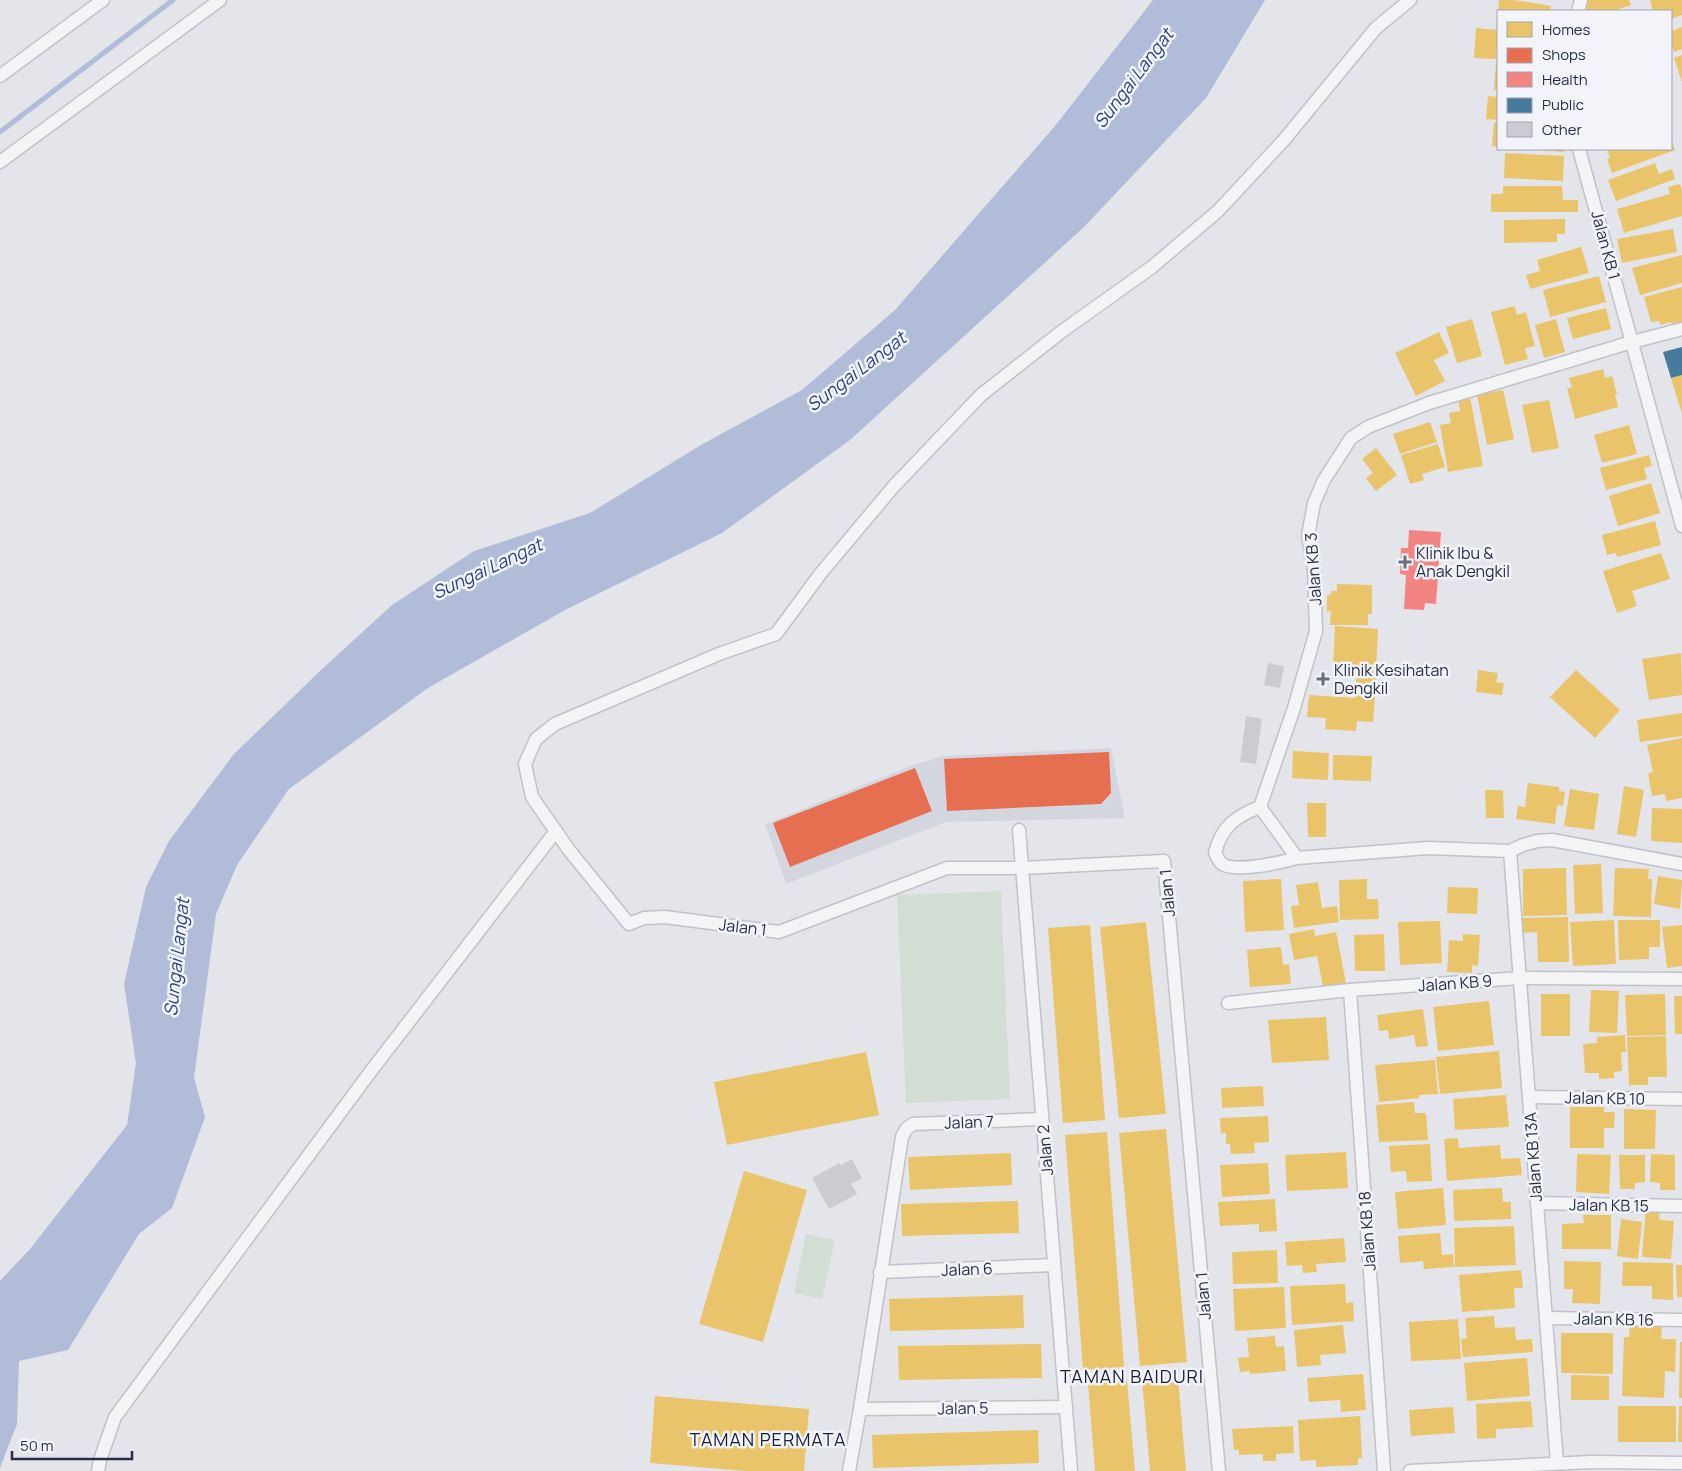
<svg xmlns="http://www.w3.org/2000/svg" width="1682" height="1471" viewBox="0 0 1682 1471" font-family="Manrope,sans-serif">
  <rect width="100%" height="100%" fill="#e4e5ea"/>
  <path fill="#d4d6df" d="M1111 748 1125 818 946 822 786 884 765 824 913 765 944 756Z"/>
  <g fill="#d2ddd4">
    <path d="M1001 891 1010 1099 906 1103 897 895Z"/>
    <path d="M806 1234 835 1240 822 1299 794 1293Z"/>
  </g>
  <path fill="#b0bcd8" d="M1153 0H1265L1206 98 1084 227 850 440 722 533 565 610 428 688 289 789 237 865 216 914 194 1078 205 1117 172 1208 139 1234 68 1350 19 1361 17 1424 0 1468V1281L30 1249 127 1125 136 1063 124 984 146 887 169 841 234 754 320 671 392 605 474 551 590 513 701 445 802 390 895 310 1055 126Z"/>
  <g fill="#e9c46a">
    <path d="M1499 0H1514L1551 6 1550 11H1498Z"/>
    <path d="M1586 0H1629L1631 5 1613 11H1587L1584 3Z"/>
    <path d="M1652 0H1682V15L1671 19V11H1653L1650 1Z"/>
    <path d="M1682 27V49L1674 52 1671 44V31Z"/>
    <path d="M1476 28 1498 30 1496 59 1474 58Z"/>
    <path d="M1682 55V82L1674 58Z"/>
    <path d="M1496 62H1498V90H1494Z"/>
    <path d="M1488 96 1498 97V120L1486 119Z"/>
    <path d="M1494 122 1498 123V147L1492 146Z"/>
    <path d="M1671 140 1675 150 1612 173 1607 159 1610 158 1607 149H1671Z"/>
    <path d="M1537 149H1565L1564 152 1537 150Z"/>
    <path d="M1505 153 1564 156 1563 181 1504 178Z"/>
    <path d="M1655 163 1659 174 1672 169 1675 179 1616 201 1608 180Z"/>
    <path d="M1680 184 1682 191V216L1624 233 1617 209 1670 194 1668 187Z"/>
    <path d="M1503 186H1562L1563 200H1578V212H1491V194H1503Z"/>
    <path d="M1565 219V234H1557V242L1504 243V220Z"/>
    <path d="M1673 229 1677 252 1622 263 1617 239Z"/>
    <path d="M1581 247 1589 273 1530 289 1526 275 1540 271 1537 260Z"/>
    <path d="M1682 255V283L1640 295 1632 268Z"/>
    <path d="M1599 276 1606 302 1550 317 1543 290Z"/>
    <path d="M1682 287V323L1672 326 1671 322 1660 325 1659 321 1651 322 1644 297Z"/>
    <path d="M1515 306 1517 315 1526 312 1535 346 1525 348 1528 359 1505 365 1491 312Z"/>
    <path d="M1606 308 1611 329 1573 339 1567 318Z"/>
    <path d="M1472 319 1482 356 1457 363 1446 327Z"/>
    <path d="M1556 319 1565 352 1544 358 1535 325Z"/>
    <path d="M1439 332 1449 353 1434 360 1445 381 1416 396 1395 353Z"/>
    <path d="M1603 369 1605 378 1612 376 1617 394 1615 395 1618 407 1575 419 1567 388 1572 387 1569 378Z"/>
    <path d="M1682 375V414L1671 378Z"/>
    <path d="M1503 390 1514 439 1487 445 1477 395Z"/>
    <path d="M1470 397 1483 466 1448 472 1440 425 1451 423 1449 413 1460 411 1458 399Z"/>
    <path d="M1549 400 1559 448 1532 453 1522 405Z"/>
    <path d="M1430 422 1437 442 1400 454 1393 434Z"/>
    <path d="M1629 425 1637 454 1602 463 1594 435Z"/>
    <path d="M1438 444 1445 467 1422 474 1424 480 1410 484 1401 455Z"/>
    <path d="M1376 448 1397 475 1376 491 1366 478 1373 473 1362 459Z"/>
    <path d="M1649 455 1652 466 1644 468 1647 479 1606 490 1600 468Z"/>
    <path d="M1651 483 1660 513 1618 526 1609 496Z"/>
    <path d="M1655 521 1661 545 1617 557 1616 553 1607 555 1602 535Z"/>
    <path d="M1661 553 1670 579 1632 591 1637 606 1617 613 1603 571Z"/>
    <path d="M1337 584 1372 585V614H1368V625H1330L1331 611 1327 612V595H1331V591H1337Z"/>
    <path d="M1335 626 1378 629 1376 669 1333 666Z"/>
    <path d="M1681 653 1682 695 1649 700 1642 659Z"/>
    <path d="M1357 670 1377 671 1373 722 1357 721 1356 731 1325 729 1326 718 1307 717 1309 695 1355 698Z"/>
    <path d="M1478 670 1498 673 1496 682 1504 683 1502 695 1476 692Z"/>
    <path d="M1576 670 1620 710 1595 738 1550 697Z"/>
    <path d="M1682 713V736L1640 742 1637 720Z"/>
    <path d="M1682 738V798L1666 801 1665 794 1652 796 1648 773 1653 772 1647 745Z"/>
    <path d="M1293 751 1329 753 1328 780 1292 778Z"/>
    <path d="M1333 755 1372 756 1371 781 1333 780Z"/>
    <path d="M1528 783 1559 787V791L1565 792 1563 806 1557 805 1555 824 1516 819 1518 806 1525 807Z"/>
    <path d="M1624 786 1644 790 1636 837 1617 834Z"/>
    <path d="M1570 789 1599 794 1594 830 1564 826Z"/>
    <path d="M1485 790H1503L1504 818H1486Z"/>
    <path d="M1307 803H1326V837H1308Z"/>
    <path d="M1652 808 1682 809V843L1651 841Z"/>
    <path d="M1601 864 1603 913 1575 914 1573 865Z"/>
    <path d="M1566 868 1567 915 1523 916V869Z"/>
    <path d="M1615 868 1649 869 1648 879H1652L1651 917 1613 916Z"/>
    <path d="M1658 876 1682 880 1680 909 1654 904Z"/>
    <path d="M1281 879 1284 930 1245 932 1243 881Z"/>
    <path d="M1367 879V899H1378L1379 919 1340 920 1339 880Z"/>
    <path d="M1318 882 1322 908 1337 906 1339 922 1294 928 1291 906 1299 905 1296 885Z"/>
    <path d="M1448 887 1478 888 1477 914 1447 913Z"/>
    <path d="M1568 917 1569 962H1538L1537 932 1522 933V918Z"/>
    <path d="M1614 920 1616 964 1573 966 1570 922Z"/>
    <path d="M1618 920H1660V947H1649V959L1619 960Z"/>
    <path d="M1440 921 1442 963 1400 965 1398 922Z"/>
    <path d="M1146 922 1166 1114 1119 1118 1100 927Z"/>
    <path d="M1090 925 1105 1120 1063 1123 1048 928Z"/>
    <path d="M1682 925V966L1667 968 1662 927Z"/>
    <path d="M1314 929 1315 936 1336 932 1346 983 1323 987 1317 956 1294 960 1289 934Z"/>
    <path d="M1384 934 1385 971H1355L1354 935Z"/>
    <path d="M1463 934 1480 935 1478 966 1472 965V973L1447 972 1449 940 1463 941Z"/>
    <path d="M1281 947 1283 965 1289 964 1291 984 1250 987 1247 950Z"/>
    <path d="M1591 990 1619 991 1617 1033 1589 1032Z"/>
    <rect x="1541" y="994" width="29" height="42"/>
    <path d="M1665 994 1666 1035 1627 1036 1625 995Z"/>
    <path d="M1674 996H1682V1034H1675Z"/>
    <path d="M1489 1001 1494 1045 1438 1051 1433 1007Z"/>
    <path d="M1423 1009 1428 1046 1416 1047 1414 1035 1389 1039 1388 1030 1379 1031 1377 1015Z"/>
    <path d="M1326 1017 1329 1060 1272 1063 1268 1020Z"/>
    <path d="M1625 1035 1626 1052H1621L1622 1071 1614 1072V1078L1599 1079V1073H1585L1583 1044 1597 1043V1037Z"/>
    <path d="M1666 1036 1667 1077H1648V1085H1629L1627 1037Z"/>
    <path d="M1499 1051 1502 1088 1440 1094 1436 1057Z"/>
    <path d="M866 1052 879 1115 727 1145 714 1082Z"/>
    <path d="M1435 1060 1438 1094 1419 1095V1098L1379 1102 1375 1065Z"/>
    <path d="M1263 1086 1264 1106 1222 1108 1221 1088Z"/>
    <path d="M1506 1095 1509 1127 1455 1130 1453 1099Z"/>
    <path d="M1414 1102 1415 1113H1426L1428 1140 1379 1142 1376 1105Z"/>
    <path d="M1570 1107H1604V1112H1615L1614 1128H1604V1148H1570Z"/>
    <path d="M1624 1109 1656 1110 1655 1149H1624Z"/>
    <path d="M1268 1116 1269 1142 1254 1143 1255 1153 1231 1154 1230 1144H1226V1133H1221L1220 1118Z"/>
    <path d="M1166 1129 1187 1362 1140 1366 1119 1133Z"/>
    <path d="M1107 1132 1124 1367 1083 1370 1065 1135Z"/>
    <path d="M1458 1138 1459 1148 1500 1145 1501 1159 1520 1158 1522 1175 1447 1181 1444 1139Z"/>
    <path d="M1430 1144 1432 1181 1407 1182 1406 1171 1391 1172 1389 1146Z"/>
    <path d="M1346 1152 1348 1188 1287 1191 1285 1155Z"/>
    <path d="M1011 1153 1012 1185 910 1190 908 1157Z"/>
    <path d="M1577 1154 1611 1155 1609 1194 1576 1192Z"/>
    <path d="M1651 1154 1675 1155V1190H1660V1183L1650 1182Z"/>
    <path d="M1619 1155H1645V1182L1635 1183V1189H1620Z"/>
    <path d="M1268 1163 1270 1194 1222 1197 1220 1165Z"/>
    <path d="M744 1171 807 1190 763 1342 699 1324Z"/>
    <path d="M1443 1188 1446 1225 1398 1229 1395 1192Z"/>
    <path d="M1502 1188 1503 1202H1511V1219L1454 1221 1453 1190Z"/>
    <path d="M1275 1199 1277 1231 1259 1232V1224L1220 1226 1218 1202Z"/>
    <path d="M1018 1201 1019 1233 902 1236 901 1204Z"/>
    <path d="M1646 1207 1660 1208 1659 1220 1674 1221 1671 1259 1642 1257Z"/>
    <path d="M1583 1215H1611V1249H1562V1224L1584 1223Z"/>
    <path d="M1621 1219 1642 1222 1638 1259 1617 1256Z"/>
    <path d="M1514 1226 1516 1265 1455 1267 1454 1228Z"/>
    <path d="M1440 1233 1442 1255 1453 1254 1454 1267 1424 1269 1423 1261 1400 1263 1398 1236Z"/>
    <path d="M1344 1238 1346 1262 1316 1264 1317 1272 1303 1273 1302 1265 1287 1266 1285 1242Z"/>
    <path d="M1277 1250 1278 1283 1233 1284 1232 1252Z"/>
    <path d="M1564 1261 1601 1262 1600 1304 1572 1303 1573 1289H1564Z"/>
    <path d="M1623 1262 1673 1263V1300L1652 1299V1286H1622Z"/>
    <path d="M1676 1265H1682V1297H1677Z"/>
    <path d="M1521 1270 1523 1288H1514L1515 1308 1462 1312 1459 1275Z"/>
    <path d="M1345 1284 1346 1303 1353 1302 1354 1321 1292 1325 1290 1286Z"/>
    <path d="M1284 1287 1286 1328 1235 1331 1233 1289Z"/>
    <path d="M1023 1295 1024 1328 890 1331 889 1299Z"/>
    <path d="M1494 1316 1495 1328 1515 1327 1516 1340 1532 1339 1533 1352 1463 1357 1461 1339 1467 1338 1465 1318Z"/>
    <path d="M1458 1319 1461 1359 1411 1361 1409 1322Z"/>
    <path d="M1630 1324 1662 1325 1661 1339H1676L1675 1372 1665 1371 1664 1398 1622 1396 1624 1337H1629Z"/>
    <path d="M1343 1325 1346 1353 1320 1355 1321 1365 1297 1367 1294 1330Z"/>
    <path d="M1561 1333H1613V1374L1561 1373Z"/>
    <path d="M1275 1336 1276 1347 1284 1346 1286 1371 1250 1374V1371L1240 1372 1238 1358 1249 1357 1247 1338Z"/>
    <path d="M1680 1342H1682V1398H1679Z"/>
    <path d="M1041 1344 1042 1378 899 1380 898 1346Z"/>
    <path d="M1527 1358 1530 1396 1467 1401 1464 1363Z"/>
    <path d="M1363 1374 1366 1410 1341 1412 1340 1400 1309 1402 1307 1378Z"/>
    <path d="M1571 1375 1609 1376V1400H1571Z"/>
    <path d="M1178 1378 1186 1471H1150L1142 1381Z"/>
    <path d="M1127 1381 1135 1471H1095L1088 1384Z"/>
    <path d="M655 1396 809 1409 804 1471H745L650 1463Z"/>
    <path d="M1531 1401 1533 1427 1496 1429V1438L1477 1439 1476 1404Z"/>
    <rect x="1618" y="1406" width="58" height="36"/>
    <path d="M1679 1406H1682V1442H1678Z"/>
    <path d="M1453 1407 1455 1433 1411 1436 1409 1410Z"/>
    <path d="M1360 1416 1362 1458H1358V1465L1316 1467V1460L1300 1461 1298 1420Z"/>
    <path d="M1293 1426 1294 1453 1276 1454V1461H1263V1454L1239 1455V1450H1234L1232 1429Z"/>
    <path d="M1038 1430 1039 1463 873 1468 872 1435Z"/>
  </g>
  <g fill="#e76f51">
    <path d="M1109 752 1111 793 1101 804 947 811 944 759Z"/>
    <path d="M915 768 932 811 790 867 773 823Z"/>
  </g>
  <path fill="#f28482" d="M1409 530 1441 532 1436 604 1425 603 1424 610 1404 609 1406 575 1400 574 1401 548H1408Z"/>
  <path fill="#457b9d" d="M1682 347V375L1671 378 1663 352Z"/>
  <g fill="none" stroke-linecap="round" stroke-linejoin="round">
    <path stroke="#b0bcd8" stroke-width="5" d="M0 132 173 0"/>
  </g>
  <g fill="#cbccd2">
    <path d="M1268 663 1284 666 1280 688 1264 685Z"/>
    <path d="M1246 716 1262 719 1256 764 1240 762Z"/>
    <path d="M852 1159 862 1178 851 1184 857 1194 829 1209 812 1178 839 1163 841 1165Z"/>
  </g>
  <g fill="none" stroke-linecap="round" stroke-linejoin="round">
    <defs>
      <g id="minor">
        <path d="M1578 11 1581 0"/>
        <path d="M0 76 103 0"/>
        <path d="M1579 149 1682 526"/>
        <path d="M0 162 220 0"/>
        <path d="M1260 807C1236 816 1221 827 1215 853 1217 856 1218 860 1221 863 1232 874 1283 862 1297 858L1428 848 1510 851 1523 845 1537 841 1552 840 1682 864"/>
        <path d="M1019 830 1071 1471"/>
        <path d="M1510 851 1557 1463"/>
        <path d="M1297 858 1260 807 1294 708 1316 631 1314 569 1308 536 1314 503 1324 480 1351 438 1368 427 1429 403 1632 342 1682 329"/>
        <path d="M1350 990 1384 1471"/>
        <path d="M1228 1003 1350 990 1520 978 1682 979"/>
        <path d="M1529 1097 1682 1099"/>
        <path d="M1537 1203 1682 1206"/>
        <path d="M880 1272 1054 1265"/>
        <path d="M1546 1318 1682 1320"/>
        <path d="M860 1409 1066 1407"/>
        <path d="M98 1471 100 1460 115 1417 371 1071 556 831"/>
        <path d="M849 1471 860 1409 902 1137 906 1129 913 1124 1042 1119"/>
        <path d="M1219 1471 1164 861 1022 868H947L779 932 665 917 644 918 629 924 569 850 532 797 525 764 536 739 555 724 719 654 776 634 821 573 894 486 981 395 1061 332 1152 267 1218 211 1284 140 1376 28 1410 0"/>
        <path d="M1410 1471 1591 1462 1682 1463"/>
      </g>
    </defs>
    <use href="#minor" stroke="#c1c2c8" stroke-width="15"/>
    <use href="#minor" stroke="#f3f4f6" stroke-width="12"/>
  </g>
  <g fill="#6a6d7f" stroke="#f2f4f9" stroke-width="2">
    <path d="M1402.5 554.5h5v5h5v5h-5v5h-5v-5h-5v-5h5z"/>
    <path d="M1320.5 671.5h5v5h5v5h-5v5h-5v-5h-5v-5h5z"/>
  </g>
  <g text-anchor="middle" dominant-baseline="central" stroke-width="5" stroke-linejoin="round" paint-order="stroke">
    <g font-size="16" fill="#282d46" stroke="#f2f4f9">
      <text transform="translate(1606 245) rotate(75)">Jalan KB 1</text>
      <text transform="translate(1313 569) rotate(-94)">Jalan KB 3</text>
      <text transform="translate(1167 893) rotate(-95)">Jalan 1</text>
      <text transform="translate(743 927) rotate(7)">Jalan 1</text>
      <text transform="translate(1455 983) rotate(-4)">Jalan KB 9</text>
      <text transform="translate(1605 1098) rotate(1)">Jalan KB 10</text>
      <text transform="translate(969 1122) rotate(-2)">Jalan 7</text>
      <text transform="translate(1045 1150) rotate(-95)">Jalan 2</text>
      <text transform="translate(1533 1157) rotate(-94)">Jalan KB 13A</text>
      <text transform="translate(1609 1205) rotate(1)">Jalan KB 15</text>
      <text transform="translate(1367 1231) rotate(-94)">Jalan KB 18</text>
      <text transform="translate(967 1269) rotate(-2)">Jalan 6</text>
      <text transform="translate(1203 1296) rotate(-95)">Jalan 1</text>
      <text transform="translate(1614 1319) rotate(1)">Jalan KB 16</text>
      <text transform="translate(963 1408) rotate(-1)">Jalan 5</text>
    </g>
    <g font-size="16" fill="#282d46" stroke="#f2f4f9" text-anchor="start">
      <text x="1416" y="553">Klinik Ibu &amp;<tspan x="1416" dy="18">Anak Dengkil</tspan></text>
      <text x="1334" y="670">Klinik Kesihatan<tspan x="1334" dy="18">Dengkil</tspan></text>
    </g>
    <g font-size="18" font-style="italic" fill="#2d437f" stroke="#f2f4f9">
      <text transform="translate(1133 78) rotate(-53)">Sungai Langat</text>
      <text transform="translate(856 371) rotate(-37)">Sungai Langat</text>
      <text transform="translate(487 568) rotate(-25)">Sungai Langat</text>
      <text transform="translate(176 957) rotate(-84)">Sungai Langat</text>
    </g>
    <g font-size="18" letter-spacing="1" fill="#1a1e37" stroke="#f2f4f9">
      <text x="1132" y="1376">TAMAN BAIDURI</text>
      <text x="768" y="1439">TAMAN PERMATA</text>
    </g>
  </g>
  <rect x="1497" y="10" width="175" height="140" fill="#f2f4f9" stroke="#a1a4b1"/>
  <rect x="1507" y="22" width="25" height="15" fill="#e9c46a" stroke="#a1a4b1"/>
  <text x="1542" y="35" font-size="15" fill="#282d46">Homes</text>
  <rect x="1507" y="48" width="25" height="15" fill="#e76f51" stroke="#a1a4b1"/>
  <text x="1542" y="60" font-size="15" fill="#282d46">Shops</text>
  <rect x="1507" y="72" width="25" height="15" fill="#f28482" stroke="#a1a4b1"/>
  <text x="1542" y="85" font-size="15" fill="#282d46">Health</text>
  <rect x="1507" y="98" width="25" height="15" fill="#457b9d" stroke="#a1a4b1"/>
  <text x="1542" y="110" font-size="15" fill="#282d46">Public</text>
  <rect x="1507" y="122" width="25" height="15" fill="#cbccd2" stroke="#a1a4b1"/>
  <text x="1542" y="135" font-size="15" fill="#282d46">Other</text>
  <path d="M12 1451v8h120v-8" fill="none" stroke="#282d46" stroke-width="2.5"/>
  <text x="20" y="1451" font-size="15" fill="#282d46" stroke="#f2f4f9" stroke-width="4" paint-order="stroke">50 m</text>
</svg>
